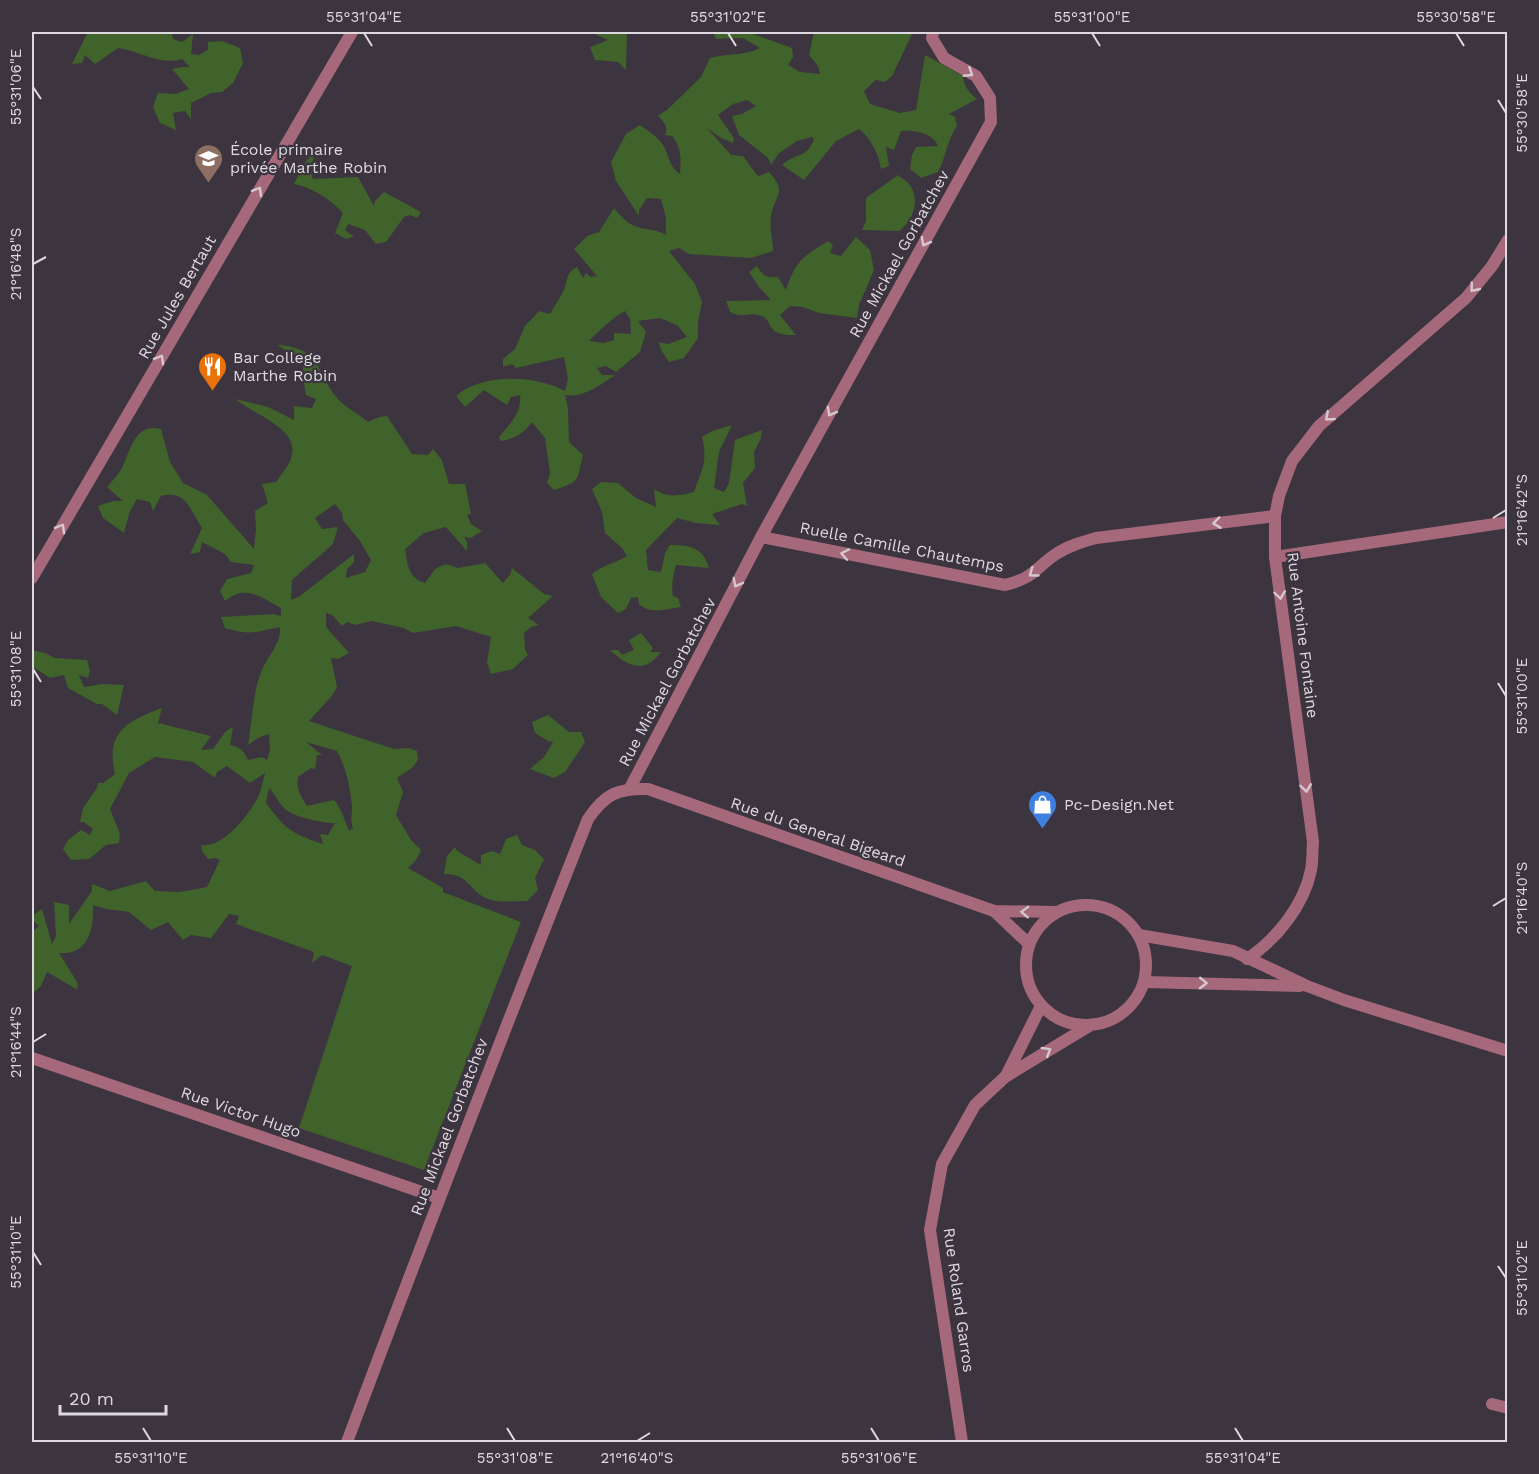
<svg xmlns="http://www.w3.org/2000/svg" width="1539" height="1474" viewBox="0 0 1539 1474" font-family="'Work Sans',sans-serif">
  <rect width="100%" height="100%" fill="#3c343e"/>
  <g fill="#40622b" fill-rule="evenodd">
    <path d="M88 32 110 33 111 32H172L173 39 182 42 193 34 191 54 199 55 208 50V42L222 41 240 48 243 63 233 83 222 92 211 93 191 103V119L185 111 173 113 176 130 160 123 153 107 158 93 176 94 189 89 172 69 182 67H190L182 59C162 66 139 51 118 48L95 64 85 55 82 63 72 64Z"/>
    <path d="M590 32H627L626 70 618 62 595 60 590 47 608 40Z"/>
    <path d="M713 32H747L792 48 793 57 788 65 800 72 820 74 818 66 809 55 814 32H913L892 76 885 82 876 80 864 91 870 104 900 113 916 110 925 55 963 76C964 87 969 92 977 99L949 114 955 117 957 126C947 140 946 157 938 172L921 178 910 169 912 155 916 147 938 146C933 133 915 130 901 131L894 150 886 147 889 166 881 169C879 155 871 138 859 129L836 141 804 180 782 165C796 152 806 160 814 139L812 137 797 141 779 153 771 165 768 158 739 135 732 116 742 114 756 106 747 100 733 104 718 115 734 138 733 143 721 138 707 128 731 155 743 156 757 175 759 176 769 172C788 193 775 193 771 216 769 227 773 240 773 251L751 258 689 254 679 248 669 251 695 284 702 302 698 322V338L684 358 669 362 661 350 659 342 668 344 687 337 677 325 660 318 638 321 646 332 640 352 616 372 606 366 597 368 602 375H615C600 385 584 398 565 395L568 408 569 442 583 455C576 481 582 481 554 490L547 483 550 473 545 438 532 422C524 433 515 439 501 441L499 437C510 424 522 412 520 395L511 397 507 405 484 390 465 407 456 396C482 373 535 375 565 391L568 379 564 357 516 368 512 364 503 367V359L515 349 525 326 539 311 550 314C554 307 559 299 563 292 568 281 565 273 577 267L583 278 586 273 591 277 597 276 574 249 587 236 599 232 614 208C620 215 627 224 637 227 648 230 656 229 666 235V218L661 199 647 198 639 210V216L616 181 611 162 626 134 640 125C648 131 657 136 663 145 669 155 669 167 680 174 681 160 682 148 672 136L665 135C669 127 664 122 658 116L668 109 701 77 710 58C727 53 745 56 760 48L743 38 716 39ZM625 311 630 319 631 334 614 333V340L604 343 589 341C600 330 612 318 625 311Z"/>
    <path d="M316 151 310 170 313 179 358 177 374 206 375 201 384 192 421 212 417 218 410 215 404 217 386 242 376 244 365 230 348 224 345 230 354 237 346 239 335 233 343 213C330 199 313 188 294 184L306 161Z"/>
    <path d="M898 175C901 178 907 181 909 184 921 199 913 221 899 231L862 230 866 221V198Z"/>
    <path d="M856 237 870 250 874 270 859 305 857 318 819 313 803 307 790 306 780 315 796 335C761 336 777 319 758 315 746 312 744 319 730 312L726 301 771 300 759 287 749 272 757 266C763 276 766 278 778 277L786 290C795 262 802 257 828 241L833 245 830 253 841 256Z"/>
    <path d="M277 345C326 348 314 376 342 403 350 410 360 415 368 422L379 417 387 416 412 454 428 455 433 449 442 460 449 484H465L471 514 467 515 471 524 482 531 471 538 464 537 467 542V551L446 527 424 533 405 549C408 565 408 578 425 583L435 569 446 564 458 568 485 563 503 583 510 575 512 568 544 594 553 596 528 618 539 625 531 627 524 633 525 649 528 655 513 669 491 674 487 662 491 637 456 626 413 633 404 628 372 621 355 625 347 622 342 626 332 615 326 613V627L349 653 338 659 331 658 337 687 331 697 309 721 394 749 409 748 417 751 418 760 412 768 397 778 403 792 396 815 411 840 421 850 416 860 408 868 443 888V892L521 922 424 1170 299 1128 352 966 322 955 312 963 314 952 236 924 239 916 229 914 211 938 191 935 183 940 168 922 151 930 129 912 106 909 93 905C94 928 89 955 59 953L77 982 78 990 47 972 41 986 32 994V932L39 926 32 920V916L42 909 52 944 56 936 54 902 69 905V924L92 891V884L110 891 146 881 155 891 180 892 207 887 220 860 216 858 208 859 202 851 201 845C223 848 247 817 257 799 261 791 263 781 265 773L250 783 227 766 217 772 215 778 193 762 155 757 129 773 110 809 120 834 119 843 106 845 89 859 71 860 63 849 68 840 81 830 90 835 93 829 84 822H80L83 808 97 788 98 783H103L115 774C105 732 127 721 162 708L158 723 211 736 201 750 213 749 226 731 233 727 230 745C239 747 244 750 248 760L262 757 267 760 270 750 269 734 258 738 248 745C252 723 253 690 262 670 269 654 281 644 280 627 255 632 253 636 225 628L221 617 274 614 281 616V608C260 597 246 584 225 601L220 591 227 579 251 573 254 565 231 562 225 554 202 542 200 552 190 554 202 528C190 511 187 489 161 496L153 511 150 502 137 499 130 511 124 533 103 518 98 506 113 501H123L107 487C112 481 118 475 122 468 130 451 135 422 161 429L170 462 183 483 207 495 254 549 256 529 255 511 268 503 262 484 276 482C281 474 291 464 292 454 297 427 253 414 235 399L268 407 294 420V406L312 408 316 399 306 395 303 378V361ZM335 504 342 513 343 520 360 541 371 560 365 572 346 578 347 569 354 562V554L300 596 291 600 292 580 333 544 338 527 322 529 315 518ZM306 742 337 751C346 767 351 791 352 808 352 816 350 820 353 828L349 831C346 823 340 806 334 800L307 806C301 797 296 788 298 777L311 768 315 769 317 755H322ZM269 788C275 794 278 802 284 808 292 817 323 823 335 823L328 835 320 834 323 844C291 833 286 830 266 803Z"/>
    <path d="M732 425 719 452 714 488 724 492 729 483 735 440 762 430 761 438 754 452 755 468 743 483 747 506 742 504 712 514 720 525 696 523 677 518 646 550 648 570 661 572 665 553 670 545C690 545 703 547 709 568L676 565C673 576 671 584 673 596L678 598 681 607C667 609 650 615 639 604L638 597 631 598 626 609 618 613 601 597 592 574C603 565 616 563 627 556L622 548 605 533 602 512 592 489 601 482 618 483 636 498 656 507 654 489C666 498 680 496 694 492 702 468 708 463 702 437L712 431Z"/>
    <path d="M641 633 653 648 650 652H661C644 675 627 666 610 650H618L622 655 634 650 629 640Z"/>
    <path d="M32 650 45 653 55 658 87 660 90 671 88 678 79 675 84 687 103 684 124 685 117 715 102 704H97L68 688 64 675 50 678 32 666Z"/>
    <path d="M548 715 569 732H581L585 742 565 772 554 778 530 769 544 757 553 742 548 741 535 733 532 722Z"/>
    <path d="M517 835 522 845 535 850 544 859 535 878 538 890 527 901C515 901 499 903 488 899 468 891 469 873 444 874L447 856 455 847 457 851 481 865V855L492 851 500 854 506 839Z"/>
  </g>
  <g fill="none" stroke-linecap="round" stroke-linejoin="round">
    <g stroke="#a6697c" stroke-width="12">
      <path d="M761 537 1005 585C1034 578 1034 569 1056 554 1068 546 1082 542 1096 538L1275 516"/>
      <path d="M1275 557 1508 522"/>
      <path d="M32 578 352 32"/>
      <path d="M630 788 761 537 991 122 990 98 976 76 944 58 932 38 933 32"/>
      <circle cx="1086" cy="965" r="60"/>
      <path d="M994 911 1029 944"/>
      <path d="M1139 935 1233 951 1307 986 1344 1000 1508 1051"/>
      <path d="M1247 959C1277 939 1304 905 1311 870 1313 861 1312 851 1313 842L1275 557V516L1279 496 1292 461 1319 426 1466 298 1492 266 1508 240"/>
      <path d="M1145 982 1300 986"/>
      <path d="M32 1058 439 1198"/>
      <path d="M1006 1076 1041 1006"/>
      <path d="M1492 1404 1508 1408"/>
      <path d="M347 1442C425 1234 506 1026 588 819 605 794 618 788 648 789L994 911 1057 912"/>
      <path d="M962 1442 930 1230 942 1164 975 1105 1005 1077 1089 1026"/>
    </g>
  </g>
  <defs><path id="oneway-chevron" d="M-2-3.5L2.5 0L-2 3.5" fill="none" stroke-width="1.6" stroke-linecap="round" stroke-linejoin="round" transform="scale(1.5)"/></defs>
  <g stroke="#d6c8d1">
    <use href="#oneway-chevron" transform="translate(969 73) rotate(33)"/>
    <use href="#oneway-chevron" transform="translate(258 191) rotate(-60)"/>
    <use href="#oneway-chevron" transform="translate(925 242) rotate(119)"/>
    <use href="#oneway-chevron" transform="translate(1474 288) rotate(129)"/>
    <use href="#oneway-chevron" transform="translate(160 359) rotate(-60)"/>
    <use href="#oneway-chevron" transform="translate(831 412) rotate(119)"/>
    <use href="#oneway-chevron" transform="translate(1329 417) rotate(139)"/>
    <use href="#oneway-chevron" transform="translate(1217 523) rotate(173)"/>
    <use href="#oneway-chevron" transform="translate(61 528) rotate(-60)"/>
    <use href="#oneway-chevron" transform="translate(845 554) rotate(-169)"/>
    <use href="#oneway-chevron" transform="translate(1033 573) rotate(144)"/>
    <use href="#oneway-chevron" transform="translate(737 583) rotate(118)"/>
    <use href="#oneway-chevron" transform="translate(1280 595) rotate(82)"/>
    <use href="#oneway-chevron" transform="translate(1306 788) rotate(82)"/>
    <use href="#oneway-chevron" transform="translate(1025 912) rotate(-178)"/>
    <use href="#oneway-chevron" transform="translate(1203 983) rotate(1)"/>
    <use href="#oneway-chevron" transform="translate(1047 1051) rotate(-31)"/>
  </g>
  <path fill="none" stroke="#ded9e0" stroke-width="2" d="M364 33 372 46M728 33 736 46M1092 33 1100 46M1456 33 1464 46M33 87 41 99M1498 100 1506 113M33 264 46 257M1493 518 1506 510M33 669 41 682M1498 683 1506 696M1493 906 1506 898M33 1042 46 1034M33 1252 41 1265M1498 1266 1506 1278M143 1428 151 1441M507 1428 515 1441M871 1428 879 1441M1235 1428 1243 1441M637 1441 650 1433"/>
  <defs>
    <symbol id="school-pin" viewBox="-11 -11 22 30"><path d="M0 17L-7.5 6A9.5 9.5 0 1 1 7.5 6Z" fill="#8d6e63" stroke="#3c343e"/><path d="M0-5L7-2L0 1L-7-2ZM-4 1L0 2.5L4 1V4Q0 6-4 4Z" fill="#fff"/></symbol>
    <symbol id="restaurant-pin" viewBox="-11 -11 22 30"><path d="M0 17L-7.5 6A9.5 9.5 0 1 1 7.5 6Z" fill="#e8710a" stroke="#3c343e"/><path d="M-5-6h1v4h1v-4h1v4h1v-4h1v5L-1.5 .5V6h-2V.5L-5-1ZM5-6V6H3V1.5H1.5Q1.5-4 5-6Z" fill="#fff"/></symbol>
    <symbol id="shop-pin" viewBox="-11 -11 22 30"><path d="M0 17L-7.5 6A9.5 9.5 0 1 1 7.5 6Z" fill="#3f7fe0" stroke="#3c343e"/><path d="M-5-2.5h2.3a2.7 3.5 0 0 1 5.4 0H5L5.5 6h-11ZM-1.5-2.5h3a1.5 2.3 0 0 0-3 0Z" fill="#fff"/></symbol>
  </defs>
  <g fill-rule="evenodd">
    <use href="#school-pin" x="192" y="142" width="33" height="45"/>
    <use href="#restaurant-pin" x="196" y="350" width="33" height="45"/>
    <use href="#shop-pin" x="1026" y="788" width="33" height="45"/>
  </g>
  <g text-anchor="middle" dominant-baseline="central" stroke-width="4.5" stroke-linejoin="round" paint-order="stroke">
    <g font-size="16" fill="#ded9e0" stroke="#3c343e" text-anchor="start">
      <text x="230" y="149">École primaire<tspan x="230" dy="18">privée Marthe Robin</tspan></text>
      <text x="233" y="357">Bar College<tspan x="233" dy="18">Marthe Robin</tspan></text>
      <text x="1064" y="804">Pc-Design.Net</text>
    </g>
    <g font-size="16" fill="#ded9e0" stroke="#3c343e">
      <text transform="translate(899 254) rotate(-61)">Rue Mickael Gorbatchev</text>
      <text transform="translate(177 297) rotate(-60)">Rue Jules Bertaut</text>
      <text transform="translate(902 547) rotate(11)">Ruelle Camille Chautemps</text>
      <text transform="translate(1303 635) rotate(83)">Rue Antoine Fontaine</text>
      <text transform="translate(667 682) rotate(-62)">Rue Mickael Gorbatchev</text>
      <text transform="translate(818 832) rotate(19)">Rue du General Bigeard</text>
      <text transform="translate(241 1112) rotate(19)">Rue Victor Hugo</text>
      <text transform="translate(449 1127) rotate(-69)">Rue Mickael Gorbatchev</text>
      <text transform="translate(959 1300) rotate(82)">Rue Roland Garros</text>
    </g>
  </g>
  <rect width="1539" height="1474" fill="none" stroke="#3c343e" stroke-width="66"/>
  <path d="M60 1405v9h106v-9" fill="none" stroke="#ded9e0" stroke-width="3"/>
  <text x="69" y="1405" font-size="18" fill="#ded9e0" stroke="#3c343e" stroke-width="4.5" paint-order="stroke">20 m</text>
  <rect x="33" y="33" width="1473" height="1408" fill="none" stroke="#ded9e0" stroke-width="2"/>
  <g font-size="15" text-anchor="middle" fill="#ded9e0">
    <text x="364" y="22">55°31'04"E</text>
    <text x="728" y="22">55°31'02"E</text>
    <text x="1092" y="22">55°31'00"E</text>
    <text x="1456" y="22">55°30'58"E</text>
    <text transform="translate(16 87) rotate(-90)" y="5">55°31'06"E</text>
    <text transform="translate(1522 113) rotate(-90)" y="5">55°30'58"E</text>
    <text transform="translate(16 264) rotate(-90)" y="5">21°16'48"S</text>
    <text transform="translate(1522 510) rotate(-90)" y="5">21°16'42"S</text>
    <text transform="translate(16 669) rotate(-90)" y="5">55°31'08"E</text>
    <text transform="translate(1522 696) rotate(-90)" y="5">55°31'00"E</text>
    <text transform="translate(1522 898) rotate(-90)" y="5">21°16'40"S</text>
    <text transform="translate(16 1042) rotate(-90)" y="5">21°16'44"S</text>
    <text transform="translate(16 1252) rotate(-90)" y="5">55°31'10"E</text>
    <text transform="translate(1522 1278) rotate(-90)" y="5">55°31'02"E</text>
    <text x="151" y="1463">55°31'10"E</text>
    <text x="515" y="1463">55°31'08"E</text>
    <text x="637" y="1463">21°16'40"S</text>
    <text x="879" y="1463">55°31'06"E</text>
    <text x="1243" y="1463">55°31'04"E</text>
  </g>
</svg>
